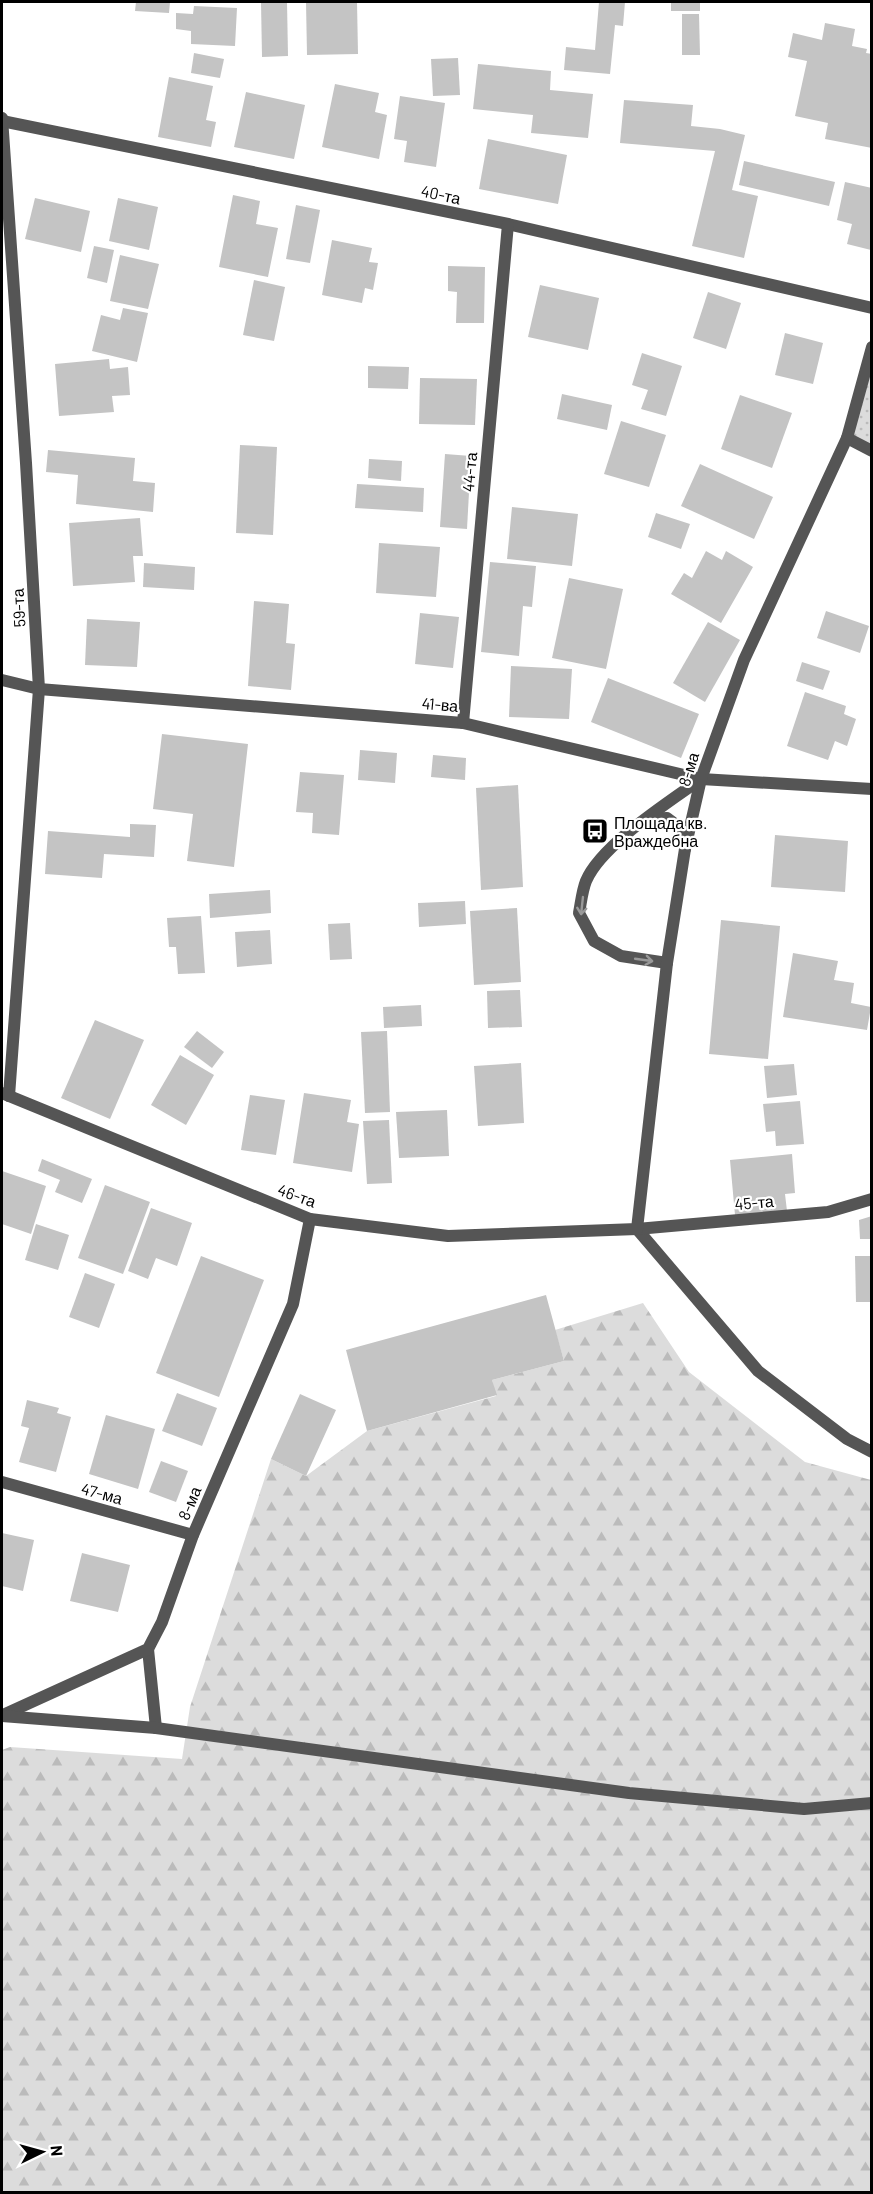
<svg xmlns="http://www.w3.org/2000/svg" width="873" height="2194" viewBox="0 0 873 2194" font-family="Barlow,sans-serif">
  <defs>
    <pattern id="forest-firs" width="22" height="20" patternUnits="userSpaceOnUse" patternTransform="scale(1.5)"><rect width="22" height="20" fill="#dcdcdc"/><path d="M5 1l3.5 6h-7zM16 11l3.5 6h-7z" fill="#bbb"/></pattern>
    <pattern id="park-dots" width="8" height="8" patternUnits="userSpaceOnUse" patternTransform="scale(1.5)"><rect width="8" height="8" fill="#dcdcdc"/><path d="M2 2h.1M6 6h.1" fill="none" stroke="#bbb" stroke-width="1.8" stroke-linecap="round"/></pattern>
  </defs>
  <rect width="100%" height="100%" fill="#fff"/>
  <path fill="url(#forest-firs)" d="M643 1303 689 1372 805 1462 871 1480V2192H2V1750L10 1747 182 1759 190 1707 271 1459 306 1476 367 1431 496 1396 492 1380 564 1361 555 1330Z"/>
  <path fill="url(#park-dots)" d="M871 347V451L847 438Z"/>
  <g fill="#c4c4c4">
    <path d="M136 2H170L169 13 135 11Z"/>
    <path d="M261 2H287L288 56 262 57Z"/>
    <path d="M306 2H357L358 54 307 55Z"/>
    <path d="M599 2H625L623 26 615 25 610 74 564 70 566 47 595 50Z"/>
    <rect x="671" y="2" width="29" height="9"/>
    <path d="M194 6 237 8 235 46 191 44V31L176 29V13L193 14Z"/>
    <path d="M682 14H699L700 55H682Z"/>
    <path d="M825 23 855 29 852 46 867 49 866 53 872 54V148L825 139 828 123 795 116 807 61 788 57 793 33 822 40Z"/>
    <path d="M194 53 224 59 220 78 191 73Z"/>
    <path d="M458 58 460 95 433 96 431 59Z"/>
    <path d="M478 64 551 71 550 90 593 94 588 138 531 133 533 115 473 109Z"/>
    <path d="M169 77 213 86 206 120 216 122 211 147 158 137Z"/>
    <path d="M335 84 379 93 375 112 387 115 379 159 322 147Z"/>
    <path d="M246 92 305 105 294 159 234 147Z"/>
    <path d="M400 96 445 103 436 167 404 162 407 141 394 139Z"/>
    <path d="M624 100 693 105 691 126 720 129 745 135 732 190 758 196 744 258 692 246 715 151 620 143Z"/>
    <path d="M488 139 567 155 558 204 479 189Z"/>
    <path d="M744 161 835 182 829 206 739 185Z"/>
    <path d="M845 182 872 188 871 250 847 244 852 224 837 220Z"/>
    <path d="M233 195 260 201 256 224 278 228 268 277 219 267Z"/>
    <path d="M35 198 90 211 81 252 25 239Z"/>
    <path d="M118 198 158 207 149 250 109 241Z"/>
    <path d="M296 205 320 210 310 263 286 259Z"/>
    <path d="M332 240 372 248 369 262 378 263 373 290 365 288 362 303 322 295Z"/>
    <path d="M94 246 114 250 107 283 87 278Z"/>
    <path d="M120 255 159 264 148 309 110 301Z"/>
    <path d="M448 266 485 267 484 323H456L457 292 448 291Z"/>
    <path d="M254 280 285 287 274 341 243 335Z"/>
    <path d="M540 285 599 298 588 350 528 337Z"/>
    <path d="M708 292 741 303 726 349 693 338Z"/>
    <path d="M123 308 148 313 137 362 92 351 101 315 120 320Z"/>
    <path d="M785 333 823 343 813 384 775 375Z"/>
    <path d="M642 353 682 366 666 416 641 409 648 390 632 385Z"/>
    <path d="M109 359 110 369 128 367 130 395 112 396 114 412 59 416 55 364Z"/>
    <path d="M368 366 409 367 408 389 368 388Z"/>
    <path d="M420 378 477 379 475 425 419 424Z"/>
    <path d="M562 394 612 405 607 430 557 419Z"/>
    <path d="M740 395 792 413 772 468 721 449Z"/>
    <path d="M621 421 666 435 649 487 604 474Z"/>
    <path d="M240 445 277 447 273 535 236 533Z"/>
    <path d="M48 450 135 458 133 481 155 483 153 512 76 504 78 475 46 472Z"/>
    <path d="M445 454 471 456 467 529 440 527Z"/>
    <path d="M369 459 402 461 401 481 368 478Z"/>
    <path d="M700 464 773 497 754 539 681 506Z"/>
    <path d="M357 484 424 488 423 512 355 508Z"/>
    <path d="M512 507 578 514 572 566 507 559Z"/>
    <path d="M656 513 690 524 681 549 648 537Z"/>
    <path d="M140 518 143 556H133L135 582 73 586 69 523Z"/>
    <path d="M379 543 440 547 436 597 376 593Z"/>
    <path d="M706 551 722 560 726 551 753 567 721 623 671 594 684 573 692 578Z"/>
    <path d="M490 562 536 566 532 607 523 606 519 656 481 652Z"/>
    <path d="M144 563 195 567 194 590 143 587Z"/>
    <path d="M569 578 623 589 606 669 552 658Z"/>
    <path d="M254 601 289 604 286 643 295 644 291 690 248 686Z"/>
    <path d="M826 611 869 626 860 653 817 638Z"/>
    <path d="M420 613 459 617 453 668 415 664Z"/>
    <path d="M87 619 140 622 137 667 85 665Z"/>
    <path d="M708 622 740 640 705 702 673 683Z"/>
    <path d="M802 662 830 671 823 690 796 681Z"/>
    <path d="M511 666 572 669 569 719 509 717Z"/>
    <path d="M608 678 699 714 681 758 591 722Z"/>
    <path d="M805 692 846 706 844 714 856 719 847 746 835 741 828 760 787 746Z"/>
    <path d="M162 734 248 744 234 867 187 861 193 814 153 809Z"/>
    <path d="M360 750 397 753 395 783 358 780Z"/>
    <path d="M433 755 466 758 465 780 431 777Z"/>
    <path d="M300 772 344 775 339 835 312 833 313 813 296 812Z"/>
    <path d="M518 785 523 887 481 890 476 788Z"/>
    <path d="M130 824 156 825 154 857 104 854 102 878 45 874 48 831 130 837Z"/>
    <path d="M775 835 848 841 845 892 771 887Z"/>
    <path d="M270 890 271 913 210 918 209 894Z"/>
    <path d="M465 901 466 924 419 927 418 903Z"/>
    <path d="M517 908 521 982 474 985 470 911Z"/>
    <path d="M201 916 205 973 178 974 176 947H169L167 918Z"/>
    <path d="M721 920 780 926 768 1059 709 1054Z"/>
    <path d="M350 923 352 959 330 960 328 924Z"/>
    <path d="M270 930 272 964 237 967 235 932Z"/>
    <path d="M793 953 838 961 834 980 854 983 851 1003 871 1007 867 1030 783 1017Z"/>
    <path d="M520 990 522 1027 488 1028 487 991Z"/>
    <path d="M421 1005 422 1026 384 1028 383 1007Z"/>
    <path d="M95 1020 144 1040 110 1119 61 1098Z"/>
    <path d="M197 1031 224 1052 212 1068 184 1047Z"/>
    <path d="M387 1031 390 1112 365 1113 361 1032Z"/>
    <path d="M180 1055 214 1075 186 1125 151 1105Z"/>
    <path d="M521 1063 524 1123 478 1126 474 1066Z"/>
    <path d="M794 1064 797 1095 767 1098 764 1066Z"/>
    <path d="M304 1093 351 1100 347 1122 359 1124 352 1172 293 1163Z"/>
    <path d="M250 1095 285 1100 276 1155 241 1150Z"/>
    <path d="M800 1101 804 1144 776 1146 775 1131 766 1132 763 1104Z"/>
    <path d="M447 1110 449 1156 399 1158 396 1112Z"/>
    <path d="M389 1120 392 1183 367 1184 363 1121Z"/>
    <path d="M792 1154 795 1193 785 1194 787 1211 735 1215 730 1160Z"/>
    <path d="M42 1159 92 1179 82 1203 55 1192 60 1180 38 1171Z"/>
    <path d="M2 1171 46 1186 31 1234 2 1224Z"/>
    <path d="M105 1185 150 1202 123 1274 78 1258Z"/>
    <path d="M151 1208 192 1223 177 1266 156 1258 148 1279 128 1271Z"/>
    <path d="M872 1216V1239H860L859 1220Z"/>
    <path d="M36 1224 69 1235 58 1270 25 1260Z"/>
    <path d="M201 1256 264 1280 219 1397 156 1373Z"/>
    <path d="M855 1256H872V1302H856Z"/>
    <path d="M85 1273 115 1284 99 1328 69 1317Z"/>
    <path d="M546 1295 564 1361 492 1380 497 1395 367 1431 346 1350Z"/>
    <path d="M177 1393 217 1408 202 1446 162 1431Z"/>
    <path d="M300 1394 336 1410 306 1476 271 1459Z"/>
    <path d="M27 1400 59 1408 57 1413 71 1417 56 1472 19 1462 29 1428 21 1426Z"/>
    <path d="M106 1415 155 1429 138 1489 89 1474Z"/>
    <path d="M161 1461 188 1471 176 1502 149 1492Z"/>
    <path d="M2 1533 34 1540 23 1591 2 1586Z"/>
    <path d="M82 1553 130 1565 118 1612 70 1601Z"/>
  </g>
  <g fill="none" stroke-linecap="round" stroke-linejoin="round">
    <g stroke="#555" stroke-width="12">
      <path d="M647 819 667 818 679 827 685 849"/>
      <path d="M667 963 621 956 594 941 579 913C581 903 582 891 586 881 601 845 669 802 701 779"/>
    </g>
    <g stroke="#555" stroke-width="12">
      <path d="M2 118 26 463 39 689 9 1096"/>
      <path d="M2 121 508 224 872 308"/>
      <path d="M847 438 872 451"/>
      <path d="M2 680 39 689 463 723 701 779 872 789"/>
      <path d="M463 723 508 224"/>
      <path d="M637 1229 758 1371 847 1439 872 1452"/>
      <path d="M637 1229 828 1212 872 1199"/>
      <path d="M2 1482 193 1535"/>
      <path d="M148 1649 156 1728"/>
      <path d="M3 1715 148 1649 162 1622 193 1535 293 1304 310 1219"/>
      <path d="M2 1716 156 1728 629 1793 804 1809 872 1803"/>
    </g>
    <path stroke="#555" stroke-width="12" d="M2 1093 310 1219 448 1236 637 1229 667 963 685 849 701 779 744 660 847 438 872 347"/>
  </g>
  <defs><path id="oneway-shaft" d="M-6 0H5M1.5-3L5.5 0L1.5 3" fill="none" stroke-width="1.6" stroke-linecap="round" stroke-linejoin="round" transform="scale(1.5)"/></defs>
  <g stroke="#999">
    <use href="#oneway-shaft" transform="translate(582 906) rotate(96)"/>
    <use href="#oneway-shaft" transform="translate(644 960) rotate(8)"/>
  </g>
  <defs>
    <symbol id="bus-square" viewBox="-11 -11 22 22"><rect x="-9" y="-9" width="18" height="18" rx="4" fill="#000" stroke="#fff"/><path d="M-5-6H5V4H4V6H2V4H-2V6H-4V4H-5ZM-3.5-4V0h7V-4ZM-3.5 1.2v1.5H-2V1.2ZM2 1.2v1.5H3.5V1.2Z" fill="#fff"/></symbol>
  </defs>
  <g fill-rule="evenodd">
    <use href="#bus-square" x="580" y="816" width="30" height="30"/>
  </g>
  <g text-anchor="middle" dominant-baseline="central" stroke-width="4.5" stroke-linejoin="round" paint-order="stroke">
    <g font-size="16" fill="#000" stroke="#fff">
      <text transform="translate(441 194) rotate(12)">40-та</text>
      <text transform="translate(469 472) rotate(-85)">44-та</text>
      <text transform="translate(18 608) rotate(-93)">59-та</text>
      <text transform="translate(440 704) rotate(5)">41-ва</text>
      <text transform="translate(688 769) rotate(-73)">8-ма</text>
      <text transform="translate(297 1195) rotate(20)">46-та</text>
      <text transform="translate(754 1202) rotate(-5)">45-та</text>
      <text transform="translate(102 1493) rotate(15)">47-ма</text>
      <text transform="translate(189 1503) rotate(-67)">8-ма</text>
    </g>
    <g font-size="16" fill="#000" stroke="#fff" text-anchor="start">
      <text x="614" y="822">Площада кв.<tspan x="614" dy="18">Враждебна</tspan></text>
    </g>
  </g>
  <rect width="873" height="2194" fill="none" stroke="#000000" stroke-width="6"/>
  <g transform="translate(42 2152) rotate(85)" stroke="#ffffff" stroke-width="4.5" paint-order="stroke">
  <path d="M0-4.5L10 22L0 15L-10 22Z" fill="#000000"/>
  <text y="-9" font-size="16" font-weight="bold" text-anchor="middle" fill="#000000">N</text>
  </g>
</svg>
